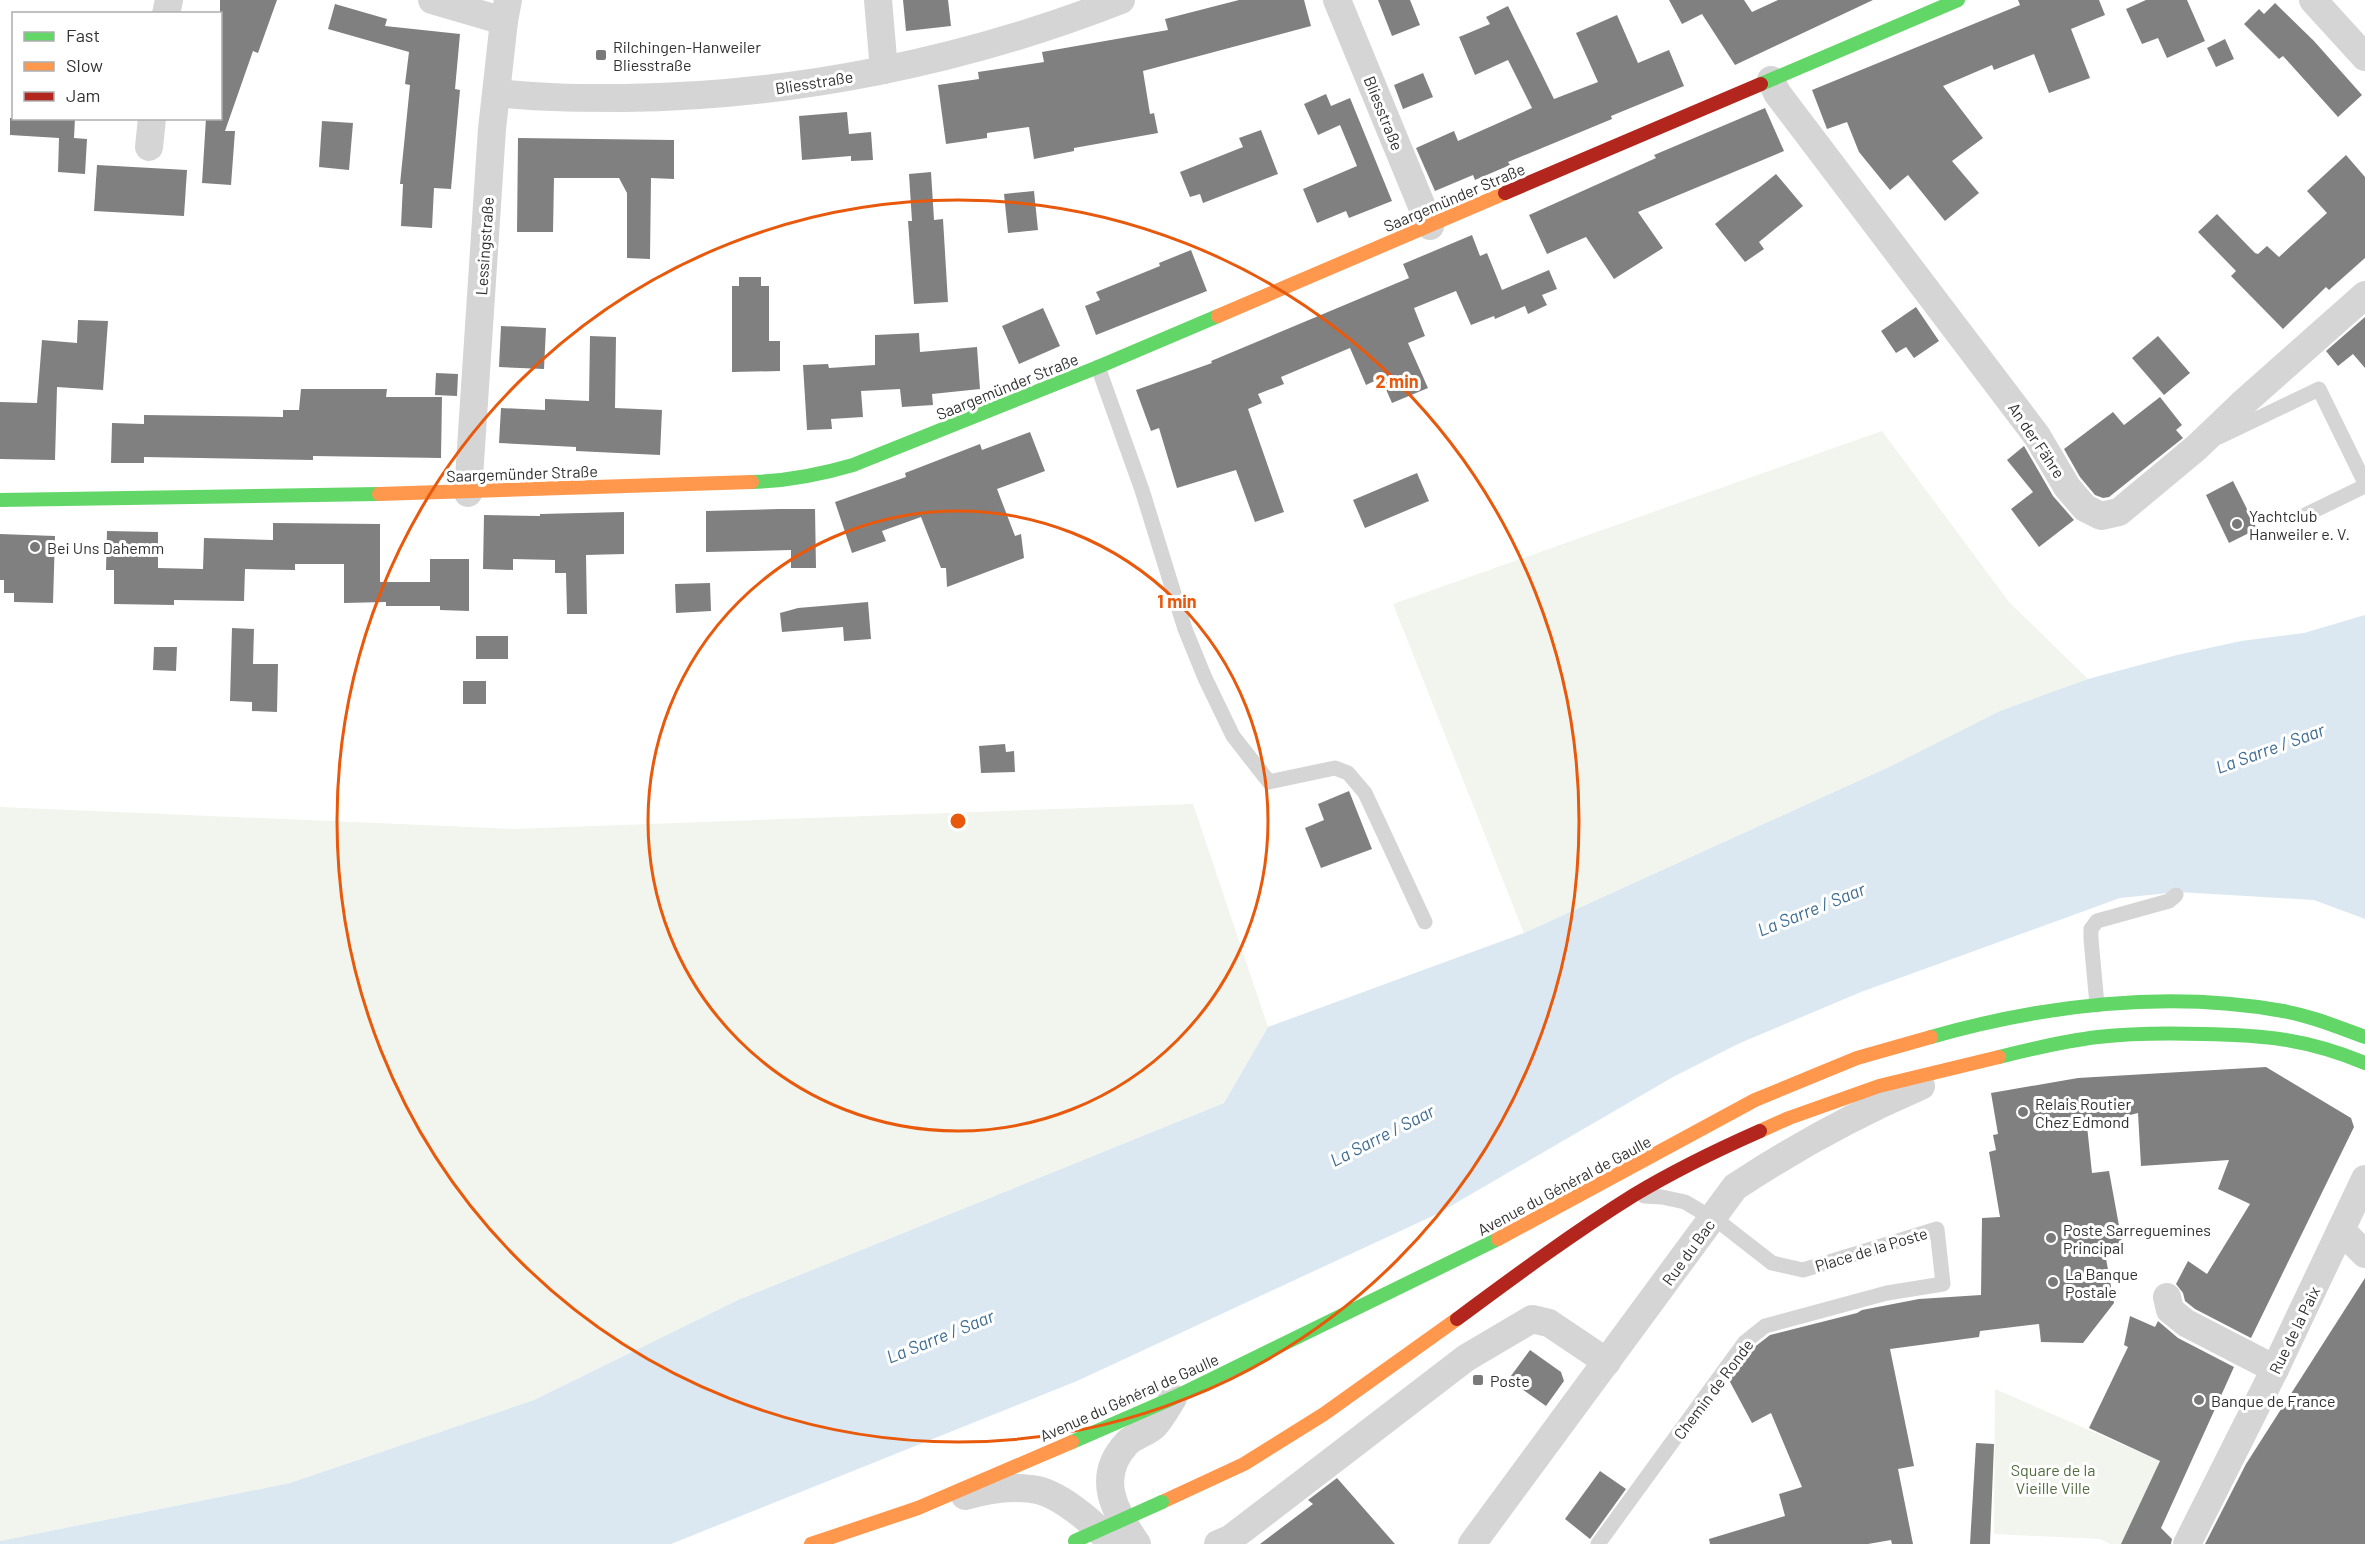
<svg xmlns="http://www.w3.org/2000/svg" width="2365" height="1544" viewBox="0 0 2365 1544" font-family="Barlow,sans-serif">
  <rect width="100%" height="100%" fill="#fff"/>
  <g fill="#f1f5ed">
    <path d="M1882 431 2009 602 2088 679 2000 711 1889 767 1524 933 1393 604Z"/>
    <path d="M1193 804 1268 1027 1224 1103 738 1300 534 1400 290 1483 0 1541V807L514 829Z"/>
    <path d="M1995 1389 2160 1461 2121 1544H2110L2100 1539 1994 1534Z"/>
  </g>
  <path fill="#dbe8f2" d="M2365 615V919L2314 900 2179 892 2120 898 1861 992 1740 1043 1673 1077 1437 1214 1077 1381 671 1544H0V1541L290 1483 534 1400 738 1300 1224 1103 1268 1027 1524 933 1889 767 2000 711 2088 679 2177 655 2241 641 2304 633Z"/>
  <g fill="#808080">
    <path d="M220 0H277L258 53 253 51 225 131H235L231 185 202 183 206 118H220Z"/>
    <path d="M903 0H948L951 26 906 31Z"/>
    <path d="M1239 0H1304L1311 26 1143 71 1150 114 1154 113 1158 133 1074 148V151L1034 159 1029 127 987 133V138L946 144 938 85 979 79 978 72 1044 62 1042 52 1168 30 1165 19Z"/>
    <path d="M1378 0H1410L1420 25 1392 36Z"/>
    <path d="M1669 0H1744L1752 12 1778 0H1873L1735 65 1702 14 1682 24Z"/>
    <path d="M2018 0H2099L2105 15 2071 29 2090 78 2049 93 2034 54 1994 70 1992 65 1943 86 1983 138 1952 161 1979 193 1945 221 1908 175 1890 190 1859 152 1847 122 1827 129 1812 90 2020 5Z"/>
    <path d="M2146 0H2187L2205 41 2167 58 2158 38 2142 44 2126 9Z"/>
    <path d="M2275 3 2314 41 2362 95 2338 117 2283 56 2279 59 2244 24 2259 9 2264 14Z"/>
    <path d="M335 4 387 19 385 26 460 34 455 89 460 90 451 189 434 188 432 228 401 226 403 184H400L410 85 405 84 409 52 328 29Z"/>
    <path d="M1508 6 1554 99 1598 82 1576 33 1617 15 1638 63 1669 50 1684 86 1611 116 1612 119 1508 162 1510 165 1475 180 1473 175 1435 191 1416 148 1454 131 1458 141 1532 108 1508 60 1475 75 1459 37 1490 24 1486 17Z"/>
    <path d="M2225 39 2234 59 2216 67 2207 48Z"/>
    <path d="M1423 73 1433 97 1403 109 1394 85Z"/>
    <path d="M1326 94 1331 106 1350 98 1392 201 1349 218 1346 211 1317 223 1303 189 1357 166 1340 125 1318 135 1304 104Z"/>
    <path d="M1765 108 1784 151 1638 212 1663 248 1614 279 1586 237 1547 254 1529 215 1656 158 1654 155Z"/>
    <path d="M847 112 849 134 871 132 873 160 851 161V156L802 160 799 116Z"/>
    <path d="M10 118H75L74 138 87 139 85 174 58 172 59 138 10 135Z"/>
    <path d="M322 121 353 123 349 170 319 167Z"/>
    <path d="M1261 130 1278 174 1203 203 1200 194 1190 197 1180 172 1243 147 1239 138Z"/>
    <path d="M518 138 674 140V179L651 178 650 259 627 258V193L619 178H554L553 232H517Z"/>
    <path d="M2346 155 2365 177V258L2329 290 2326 287 2283 329 2231 276 2236 271 2198 232 2217 214 2255 253 2258 254 2267 246 2279 257 2327 213 2307 191Z"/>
    <path d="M97 165 187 170 184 216 94 211Z"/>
    <path d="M931 172 934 220 943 219 948 302 914 304 908 221H912L909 174Z"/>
    <path d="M1776 174 1803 206 1759 242 1764 249 1745 262 1715 224Z"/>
    <path d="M1034 191 1038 230 1008 233 1004 194Z"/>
    <path d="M1472 235 1480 256 1487 253 1502 290 1549 270 1557 289 1542 295 1547 305 1528 314 1525 306 1495 319 1494 316 1471 325 1456 291 1414 308 1425 336 1408 343 1428 388 1392 403 1381 378 1366 385 1350 348 1281 377 1284 384 1258 394 1262 403 1248 409 1284 512 1255 522 1236 470 1177 488 1159 428 1151 431 1136 390 1212 363 1211 361 1409 278 1403 264Z"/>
    <path d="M1191 250 1207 291 1096 335 1085 306 1100 300 1096 292 1160 266 1159 263Z"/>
    <path d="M739 277H761V286H769V341H780V371L732 372V286H739Z"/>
    <path d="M1916 307 1939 341 1914 358 1906 347 1896 353 1881 331Z"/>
    <path d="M1043 308 1060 346 1019 364 1002 326Z"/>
    <path d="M2365 317V368L2353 354 2338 366 2326 351Z"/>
    <path d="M78 320 108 321 103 390 57 387 55 460 0 459V402L37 403 42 340 77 343Z"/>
    <path d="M501 326 546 328 544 369 499 367Z"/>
    <path d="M919 333 920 352 977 347 980 389 932 394 933 405 902 407 900 389 861 391 863 417 831 419 832 429 807 430 803 365 828 364 829 368 875 365V335Z"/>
    <path d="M590 336 616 337 615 408 662 410 660 455 576 451V447L499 443 501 408 545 410V399L589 401Z"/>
    <path d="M2158 336 2190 373 2164 395 2132 358Z"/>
    <path d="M436 373 458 374 457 396 435 395Z"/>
    <path d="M301 389H387L386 397H442L441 458 313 456V460L144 457V463H111L112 423 144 424V415L283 417V410H299Z"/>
    <path d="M2160 397 2182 425 2176 430 2183 438 2109 497 2103 498 2095 495 2080 477 2064 449 2113 412 2124 425Z"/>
    <path d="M1030 432 1045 471 997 489 1015 536 1021 534 1024 558 947 587 946 568H941L921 517 882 531 886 541 852 553 835 502 906 477 905 473 980 444 982 450Z"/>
    <path d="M2024 446 2053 496 2074 520 2039 547 2011 509 2033 492 2007 460Z"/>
    <path d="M1417 473 1429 501 1365 528 1353 500Z"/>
    <path d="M2233 481 2257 529 2229 543 2206 495Z"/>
    <path d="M779 509H815L816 568H791V550L706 552V511Z"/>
    <path d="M624 512V554L586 555 587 614H567L566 573H555V560L513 559V570L483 569 484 515 540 516V514Z"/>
    <path d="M273 523 380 524V582H430V559H469V611L440 610V606H386V602L344 603V564H295V570L245 569 244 601 174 600V605L114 604V570H106L107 531 158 532V568L203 569 204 538 273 540Z"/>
    <path d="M0 534 55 536 53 603 14 602V593H4V580H0Z"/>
    <path d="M710 583 711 611 676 613 675 584Z"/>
    <path d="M868 602 871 639 844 641 843 627 782 632 780 613 798 608Z"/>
    <path d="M232 628 254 629 253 664H278L277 712 252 711V702L230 701Z"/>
    <rect x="476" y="636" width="32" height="23"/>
    <path d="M154 647H177L176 671 153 670Z"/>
    <rect x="463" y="681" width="23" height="23"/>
    <path d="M1005 744 1006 752 1014 751 1015 772 981 773 979 746Z"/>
    <path d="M1349 791 1372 849 1321 868 1305 828 1324 820 1318 804Z"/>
    <path d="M2266 1067 2351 1118 2354 1127 2251 1338 2195 1309 2185 1301 2183 1293 2176 1284 2188 1261 2207 1274 2250 1204 2218 1189 2229 1160 2141 1166 2138 1113 2087 1126 2092 1173 2109 1171 2124 1253H2105L2114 1303 2083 1343 2041 1342 2039 1324 1980 1331 1979 1337 1890 1349 1914 1466 1898 1469 1913 1544H1892L1891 1540 1868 1544H1710L1709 1539 1785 1516 1779 1494 1802 1487 1771 1413 1752 1423 1729 1380 1752 1349 1770 1335 1857 1313 1862 1310 1919 1299 1981 1295 1982 1218 2000 1217 1989 1152 1996 1150 1993 1135 1998 1134 1991 1093 2078 1078Z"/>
    <path d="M2365 1278V1544H2205L2246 1464Z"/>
    <path d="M2130 1316 2155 1327 2158 1321 2178 1338 2234 1367 2161 1528 2172 1539 2171 1544H2121L2160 1461 2089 1428 2128 1347 2124 1345Z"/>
    <path d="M1530 1350 1561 1372 1564 1381 1546 1406 1519 1387 1505 1384Z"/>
    <path d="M1976 1443 1994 1444 1990 1544H1970Z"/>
    <path d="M1600 1471 1626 1489 1590 1539 1565 1519Z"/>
    <path d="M1337 1478 1395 1544H1260L1313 1504 1308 1500Z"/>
  </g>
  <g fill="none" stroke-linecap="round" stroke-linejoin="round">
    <g stroke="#d5d5d5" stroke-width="15">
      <path d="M1098 367 1142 490 1185 629 1205 678 1233 736 1269 782 1335 768 1348 773 1365 793 1425 922"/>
      <path d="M2219 437 2319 389 2365 483"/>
      <path d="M2301 517 2365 486"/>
      <path d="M2097 1005 2091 939V929L2097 921 2169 901 2176 895"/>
      <path d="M1598 1544 1745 1342 1765 1326 1887 1293 1943 1284 1937 1229 1803 1270 1772 1263 1722 1224 1685 1202 1662 1197 1644 1196"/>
    </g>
    <g stroke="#d5d5d5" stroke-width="28">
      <path d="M432 0 504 21"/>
      <path d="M878 0 884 70"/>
      <path d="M1337 0 1430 226"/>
      <path d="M2313 0 2365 57"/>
      <path d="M166 14 169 0"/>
      <path d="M1771 80 1777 93 2037 436 2067 487 2085 508 2101 516 2119 512 2196 448 2242 404 2365 295"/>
      <path d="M497 93C539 98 581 98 624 98 793 96 963 62 1121 0"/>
      <path d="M149 147 152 118"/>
      <path d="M468 493 492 129 504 21 508 0"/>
      <path d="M2341 1230 2365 1254"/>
      <path d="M2167 1297 2170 1310 2186 1323 2275 1369"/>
      <path d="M965 1496C985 1490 1010 1486 1031 1489 1057 1491 1096 1524 1111 1544"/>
      <path d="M1137 1544C1114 1511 1095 1477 1127 1443 1135 1435 1147 1433 1155 1425 1162 1417 1168 1406 1173 1398"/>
      <path d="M1218 1544 1230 1539 1466 1358 1532 1319 1549 1323 1607 1362"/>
      <path d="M1472 1544 1735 1187C1794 1148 1856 1114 1921 1086"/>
      <path d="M2187 1544 2275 1369 2365 1179"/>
    </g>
    <g stroke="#63d668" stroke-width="14">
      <path d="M1761 84 1958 0"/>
      <path d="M752 482C787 481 819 475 853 465L1098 367 1218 316"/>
      <path d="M0 500 379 494"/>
      <path d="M1931 1037C2043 1005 2167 990 2283 1011 2311 1016 2338 1027 2365 1037"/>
      <path d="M1999 1057C2031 1049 2064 1041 2098 1037 2133 1033 2168 1033 2203 1034 2265 1035 2307 1039 2365 1063"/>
      <path d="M1072 1442 1173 1398 1498 1239"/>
    </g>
    <g stroke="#ff974d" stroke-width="14">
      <path d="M1218 316 1505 193"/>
      <path d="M379 494 752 482"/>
      <path d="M1760 1131 1789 1118 1879 1086 1999 1057"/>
      <path d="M1498 1239 1755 1100 1857 1058 1931 1037"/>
      <path d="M1162 1502 1244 1464 1324 1414 1457 1319"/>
      <path d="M811 1544 918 1508 1072 1442"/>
    </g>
    <g stroke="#b3261e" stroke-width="14">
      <path d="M1505 193 1761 84"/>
      <path d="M1457 1319C1515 1276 1573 1233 1634 1195 1674 1171 1717 1150 1760 1131"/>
    </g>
    <path stroke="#63d668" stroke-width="14" d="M1075 1541 1162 1502"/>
  </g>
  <g fill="none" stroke="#e8590c" stroke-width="3">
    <circle cx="958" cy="821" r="310"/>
    <circle cx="958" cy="821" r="621"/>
  </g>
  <g fill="#797979" stroke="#fff" stroke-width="2">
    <rect x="595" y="49" width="12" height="12" rx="3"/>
    <circle cx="2237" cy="524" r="6"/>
    <circle cx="35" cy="547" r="6"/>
    <circle cx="2023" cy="1112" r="6"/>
    <circle cx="2051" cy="1238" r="6"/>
    <circle cx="2053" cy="1282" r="6"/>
    <rect x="1472" y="1374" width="12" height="12" rx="3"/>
    <circle cx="2199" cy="1400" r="6"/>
  </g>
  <g text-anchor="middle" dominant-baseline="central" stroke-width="6" stroke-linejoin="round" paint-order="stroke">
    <g font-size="16" fill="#313131" stroke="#fff" text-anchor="start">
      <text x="613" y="46">Rilchingen-Hanweiler<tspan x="613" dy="18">Bliesstraße</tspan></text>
      <text x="2249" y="515">Yachtclub<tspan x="2249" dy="18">Hanweiler e. V.</tspan></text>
      <text x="47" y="547">Bei Uns Dahemm</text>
      <text x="2035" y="1103">Relais Routier<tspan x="2035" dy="18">Chez Edmond</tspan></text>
      <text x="2063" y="1229">Poste Sarreguemines<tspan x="2063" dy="18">Principal</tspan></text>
      <text x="2065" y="1273">La Banque<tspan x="2065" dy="18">Postale</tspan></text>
      <text x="1490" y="1380">Poste</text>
      <text x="2211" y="1400">Banque de France</text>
    </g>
    <g font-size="16" fill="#313131" stroke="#fff">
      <text transform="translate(814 82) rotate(-9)">Bliesstraße</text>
      <text transform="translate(1384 113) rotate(68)">Bliesstraße</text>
      <text transform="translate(1454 197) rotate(-23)">Saargemünder Straße</text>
      <text transform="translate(484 246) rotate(-86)">Lessingstraße</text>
      <text transform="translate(1007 386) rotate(-22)">Saargemünder Straße</text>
      <text transform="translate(2037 440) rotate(56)">An der Fähre</text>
      <text transform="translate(522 473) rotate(-2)">Saargemünder Straße</text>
      <text transform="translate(1564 1185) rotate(-28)">Avenue du Général de Gaulle</text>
      <text transform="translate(1871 1249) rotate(-17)">Place de la Poste</text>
      <text transform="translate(1688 1252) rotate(-54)">Rue du Bac</text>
      <text transform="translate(2294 1330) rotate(-64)">Rue de la Paix</text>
      <text transform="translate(1713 1389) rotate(-53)">Chemin de Ronde</text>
      <text transform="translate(1129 1397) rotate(-24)">Avenue du Général de Gaulle</text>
    </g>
    <g font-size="16" fill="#516c3e" stroke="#fff">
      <text x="2053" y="1469">Square de la<tspan x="2053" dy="18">Vieille Ville</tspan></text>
    </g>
    <g font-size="18" font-style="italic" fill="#3f6d92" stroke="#fff">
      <text transform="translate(2270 748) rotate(-20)">La Sarre / Saar</text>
      <text transform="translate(1811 909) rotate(-22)">La Sarre / Saar</text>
      <text transform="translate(1382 1135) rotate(-27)">La Sarre / Saar</text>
      <text transform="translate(940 1336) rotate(-22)">La Sarre / Saar</text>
    </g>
  </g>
  <circle cx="958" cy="821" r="9" fill="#e8590c" stroke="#fff" stroke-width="3"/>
  <g font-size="18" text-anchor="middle" font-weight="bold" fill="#e8590c" stroke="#fff" stroke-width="6" stroke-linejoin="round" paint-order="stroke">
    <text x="1397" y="388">2 min</text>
    <text x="1177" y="608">1 min</text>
  </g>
  <rect x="12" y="12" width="210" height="108" fill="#ffffff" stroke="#adadad" stroke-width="1.5"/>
  <rect x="24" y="32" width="30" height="9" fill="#63d668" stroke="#adadad" stroke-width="1.5"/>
  <text x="66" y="42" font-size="18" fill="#313131">Fast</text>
  <rect x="24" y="62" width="30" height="9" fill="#ff974d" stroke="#adadad" stroke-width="1.5"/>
  <text x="66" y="72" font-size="18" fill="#313131">Slow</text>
  <rect x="24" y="92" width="30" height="9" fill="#b3261e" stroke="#adadad" stroke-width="1.5"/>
  <text x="66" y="102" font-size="18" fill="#313131">Jam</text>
</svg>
